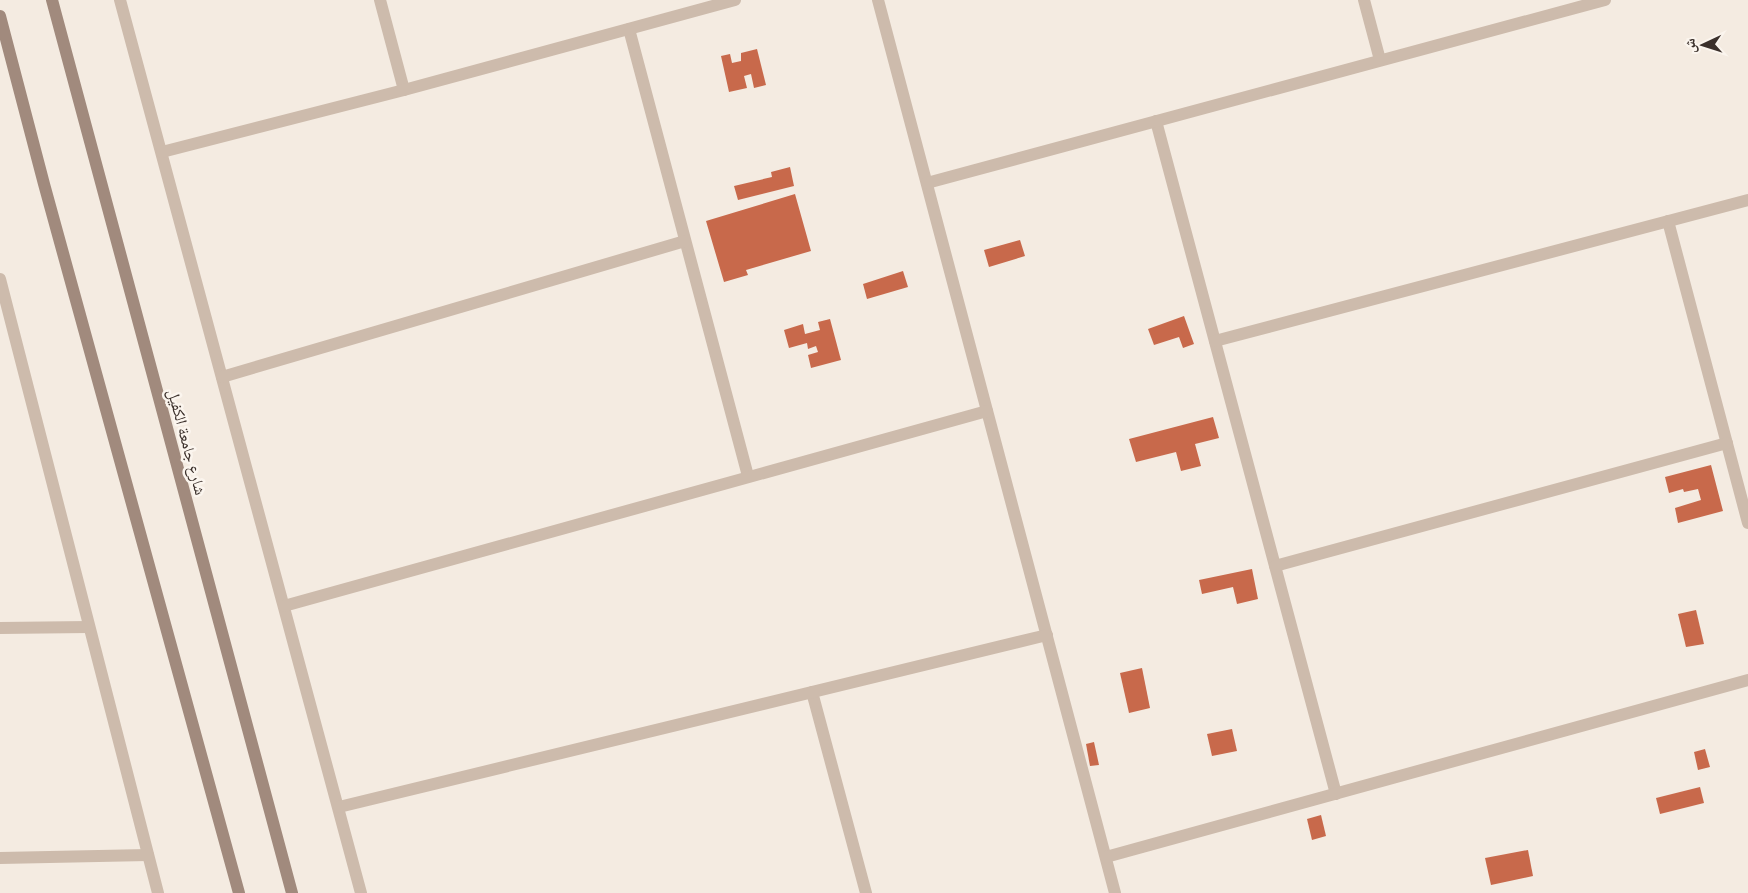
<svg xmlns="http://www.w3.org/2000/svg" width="1748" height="893" viewBox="0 0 1748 893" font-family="Cabin,'Noto Naskh Arabic',sans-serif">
  <rect width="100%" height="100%" fill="#f4ebe1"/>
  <g fill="#c8694b">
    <path d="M757 49 766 85 754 88 751 74 744 76 747 88 729 92 721 56 730 54 732 63 741 61V53Z"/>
    <path d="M790 167 794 186 738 200 734 186 772 177 771 172Z"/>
    <path d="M795 194 811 251 746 270 748 275 724 282 706 221Z"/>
    <path d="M1020 240 1025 256 989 267 984 250Z"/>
    <path d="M903 271 908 287 867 299 863 284Z"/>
    <path d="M1184 316 1194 344 1183 348 1179 337 1154 345 1148 329Z"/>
    <path d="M830 319 841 360 811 368 808 355 818 352 816 346 808 349 807 343 789 348 784 330 803 324 805 334 820 330 818 322Z"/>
    <path d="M1213 417 1219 438 1195 444 1201 466 1181 471 1176 452 1136 462 1129 439Z"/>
    <path d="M1711 465 1723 511 1678 523 1675 508 1701 500 1698 489 1684 492 1683 489 1669 493 1665 477Z"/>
    <path d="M1252 569 1258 599 1237 604 1233 587 1202 594 1199 580Z"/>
    <path d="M1696 610 1704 644 1686 647 1678 614Z"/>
    <path d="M1142 668 1150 708 1129 713 1120 673Z"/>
    <path d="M1232 729 1237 751 1212 756 1207 734Z"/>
    <path d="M1094 742 1099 765 1090 766 1086 744Z"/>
    <path d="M1705 749 1710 767 1698 770 1694 752Z"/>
    <path d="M1700 787 1704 803 1660 814 1656 798Z"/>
    <path d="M1321 815 1326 836 1312 840 1307 819Z"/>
    <path d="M1528 850 1533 876 1491 885 1485 858Z"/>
  </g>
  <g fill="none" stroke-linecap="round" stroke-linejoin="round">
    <g stroke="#cdbbac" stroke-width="12">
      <path d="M120 0 361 893"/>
      <path d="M380 0 404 90"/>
      <path d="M878 0 1115 893"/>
      <path d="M1364 0 1380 60"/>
      <path d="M629 29 748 476"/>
      <path d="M1156 121 1336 794"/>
      <path d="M162 152 404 90 735 0"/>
      <path d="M927 183 1605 0"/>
      <path d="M1668 221 1748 523"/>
      <path d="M0 279 158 893"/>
      <path d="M1215 341 1748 200"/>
      <path d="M222 377 685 241"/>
      <path d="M1275 566 1727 443"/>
      <path d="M284 606 987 411"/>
      <path d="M0 628 89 627"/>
      <path d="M812 692 866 893"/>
      <path d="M339 807 1047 635"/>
      <path d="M1106 857 1748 680"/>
      <path d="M0 858 148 855"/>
    </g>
    <g stroke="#a18a7d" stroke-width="12">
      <path d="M52 0 292 893"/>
      <path d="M0 16 44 184 239 893"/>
    </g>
  </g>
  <g text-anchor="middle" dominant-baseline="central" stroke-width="5" stroke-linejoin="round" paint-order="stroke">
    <g font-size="16" fill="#3b302b" stroke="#fbf5ee">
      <text transform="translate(187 442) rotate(75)">شارع جامعة الكفيل</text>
    </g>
  </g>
  <g transform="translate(1703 45) rotate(266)" stroke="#fbf5ee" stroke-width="4" paint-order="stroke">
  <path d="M0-4L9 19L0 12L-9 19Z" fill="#3b302b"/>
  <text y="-8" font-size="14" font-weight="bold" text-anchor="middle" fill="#3b302b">ش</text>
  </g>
</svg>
